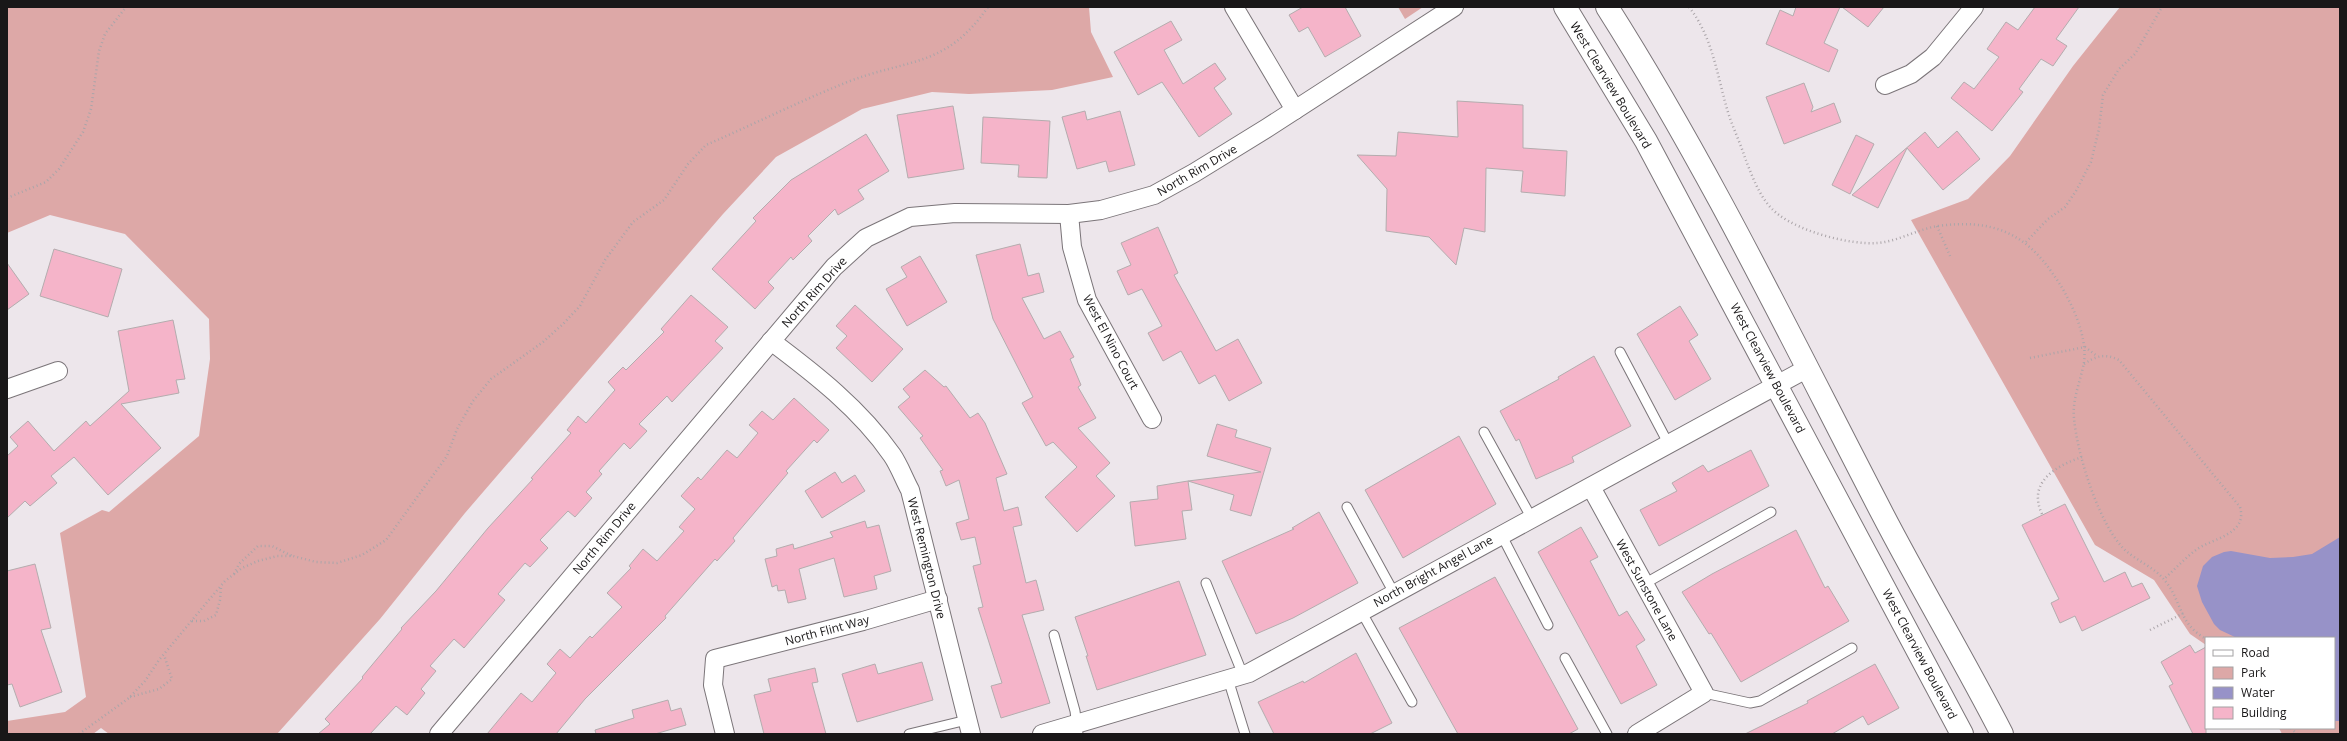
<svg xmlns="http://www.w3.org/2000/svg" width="2347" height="741" viewBox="0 0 2347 741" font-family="'Open Sans',sans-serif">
  <rect width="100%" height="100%" fill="#ede6eb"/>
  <g fill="#dda8a7">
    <path d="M7 7H1089L1091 32 1113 77 1052 90 969 94 932 92 862 109 776 157 723 214 465 513 380 619 277 734H109L101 728 93 734H7V721L65 712 86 697 60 533 102 510 109 512 199 436 210 359 209 319 125 234 50 215 7 233Z"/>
    <path d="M1398 7H1423L1405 19Z"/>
    <path d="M2120 7H2340V734H2282L2279 728H2334V638H2206V645L2190 634 2154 580 2095 545 1911 220 1968 199 2010 156 2073 66Z"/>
  </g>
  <path fill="#9792c8" d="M2340 537V721H2334V638H2237L2220 630 2214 624 2202 602 2197 586 2203 566 2212 557 2224 552 2231 551 2270 558 2293 557 2312 554Z"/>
  <g fill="#f5b4c9" stroke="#b4acae">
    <path d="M1303 7H1345L1361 36 1325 57 1308 27 1299 32 1289 15Z"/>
    <path d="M1796 7H1840L1824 43 1838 50 1829 72 1766 44 1780 10 1793 16Z"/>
    <path d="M1842 7H1884L1868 27Z"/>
    <path d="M2035 7H2079L2056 39 2067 46 2053 66 2041 59 2019 89 2023 92 1992 131 1951 98 1964 82 1974 89 1999 57 1987 49 2006 22 2018 30Z"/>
    <path d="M1171 21 1182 40 1164 50 1183 84 1215 63 1226 79 1214 88 1232 114 1199 137 1162 82 1138 95 1114 52Z"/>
    <path d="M1804 83 1813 107 1811 112 1834 103 1841 122 1784 144 1766 97Z"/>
    <path d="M1457 101 1523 105V148L1567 151 1565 196 1521 192 1523 171 1486 168 1485 232 1464 228 1456 265 1429 237 1386 231 1387 189 1357 155 1396 156 1398 132 1458 137Z"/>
    <path d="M953 106 964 169 908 178 897 115Z"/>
    <path d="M1085 111 1087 120 1120 111 1135 165 1109 172 1106 161 1077 169 1062 117Z"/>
    <path d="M983 117 1050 121 1047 178 1018 177 1019 165 981 163Z"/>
    <path d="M1957 131 1980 159 1943 190 1907 148 1878 208 1852 195 1925 132 1938 148Z"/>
    <path d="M866 134 889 171 858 190 864 199 838 215 835 209 808 236 812 241 793 260 791 257 768 282 774 288 755 309 712 269 756 221 753 218 791 180Z"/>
    <path d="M1856 135 1874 144 1850 194 1832 185Z"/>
    <path d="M1158 227 1178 273 1174 275 1216 351 1238 339 1262 383 1229 401 1215 375 1199 384 1181 351 1163 361 1148 333 1162 326 1142 289 1128 295 1117 271 1131 265 1121 243Z"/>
    <path d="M1020 244 1028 276 1039 273 1044 292 1022 298 1044 339 1060 331 1074 357 1070 359 1081 385 1078 387 1096 418 1078 428 1110 463 1096 476 1115 496 1077 532 1045 497 1077 467 1053 442 1046 446 1022 403 1033 397 993 319 976 255Z"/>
    <path d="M54 249 122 269 108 317 40 296Z"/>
    <path d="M920 256 947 302 907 326 886 289 907 277 901 267Z"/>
    <path d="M7 263 29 294 7 310Z"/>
    <path d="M691 295 728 327 715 341 723 348 672 402 667 396 639 424 647 431 630 449 624 443 599 471 602 474 586 492 592 498 575 517 568 511 540 540 548 548 530 567 525 563 498 594 505 600 464 648 454 639 430 666 436 671 421 689 425 693 407 715 396 706 370 734H318L330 724 325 719 363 678 362 677 402 629 401 628 436 591 488 528 533 479 531 478 571 433 567 430 578 416 586 423 615 390 608 382 623 367 626 370 664 332 661 329Z"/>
    <path d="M855 305 903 349 872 382 836 348 847 336 836 326Z"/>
    <path d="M1680 306 1698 335 1689 341 1711 379 1675 400 1637 334Z"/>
    <path d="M173 320 185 379 176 380 179 393 121 404 161 448 108 495 74 457 51 476 57 483 30 506 25 501 7 518V456L18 446 10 437 28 421 54 451 86 421 90 426 129 391 118 331Z"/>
    <path d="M1594 356 1631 426 1572 457 1574 462 1536 479 1519 439 1516 441 1500 411 1559 379 1558 377Z"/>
    <path d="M925 370 944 387 946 386 970 418 978 413 985 423 1007 474 996 478 1004 511 1018 507 1022 525 1013 527 1026 583 1036 580 1044 610 1022 615 1050 703 1001 718 991 686 1002 683 978 608 983 607 973 566 981 564 975 537 961 540 956 523 969 519 959 480 946 486 940 471 943 470 920 438 923 436 898 407 910 397 903 389Z"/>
    <path d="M794 398 829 430 817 443 814 440 786 471 788 473 733 538 735 541 717 561 715 559 665 616 666 618 585 699 556 734H487L521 693 532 702 556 673 547 664 560 649 570 658 590 636 592 638 622 607 607 593 631 568 629 566 643 549 657 561 684 531 679 527 695 509 681 496 698 477 701 480 727 450 737 458 758 433 749 425 762 411 773 420Z"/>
    <path d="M1217 424 1237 430 1235 437 1271 448 1251 516 1230 510 1234 495 1188 481 1261 472 1207 456Z"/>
    <path d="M1459 436 1496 504 1403 558 1365 490Z"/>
    <path d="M1751 450 1769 486 1659 546 1640 510 1677 491 1672 483 1703 465 1708 472Z"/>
    <path d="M835 472 842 483 855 475 865 491 822 518 805 491Z"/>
    <path d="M1188 481 1192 510 1182 511 1186 539 1135 546 1130 502 1158 499 1157 486Z"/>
    <path d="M2065 504 2104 582 2125 572 2132 587 2142 583 2150 598 2082 631 2075 616 2060 623 2051 603 2059 599 2022 525Z"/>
    <path d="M1319 512 1358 583 1293 618 1256 634 1222 561 1294 529 1292 528Z"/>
    <path d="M865 521 867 528 879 525 891 571 874 576 877 589 844 597 834 558 799 569 806 599 788 603 785 590 778 591 777 585 772 587 765 559 777 556 776 549 793 544 794 549 833 537 830 532Z"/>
    <path d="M1581 527 1598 557 1590 561 1619 616 1627 611 1645 640 1636 646 1657 685 1621 704 1538 552Z"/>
    <path d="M1796 530 1825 588 1828 586 1849 621 1741 682 1711 633 1709 634 1682 592 1712 574Z"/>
    <path d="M35 564 51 628 41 630 62 692 20 707 12 684 7 685V571Z"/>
    <path d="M1495 577 1578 729 1569 734H1458L1399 628Z"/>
    <path d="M1179 581 1206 655 1097 690 1086 656H1088L1075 617Z"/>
    <path d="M2190 645 2195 653 2206 647V734H2193L2169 686 2173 684 2161 662Z"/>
    <path d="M1356 653 1392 723 1370 734H1274L1258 702 1303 681 1304 683Z"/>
    <path d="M922 662 933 700 857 722 842 674 875 664 878 674Z"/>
    <path d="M1875 664 1899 708 1868 725 1863 716 1832 734H1745L1808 703 1807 701Z"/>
    <path d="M815 668 818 682 812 683 826 734H764L754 695 771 691 768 679Z"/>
    <path d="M668 700 671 711 681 708 686 725 655 734H596L595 730 634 718 632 710Z"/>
  </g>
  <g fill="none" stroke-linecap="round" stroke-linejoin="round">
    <defs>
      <g id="service">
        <path d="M1620 352 1668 443"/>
        <path d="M1484 432 1531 517"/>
        <path d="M1347 507 1394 593"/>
        <path d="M1501 534 1548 625"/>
        <path d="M1206 583 1243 675"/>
        <path d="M1644 584 1771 512"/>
        <path d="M1361 611 1412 702"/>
        <path d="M1054 635 1075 711 1078 734"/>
        <path d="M1565 658 1607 734"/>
        <path d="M1228 679 1245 734"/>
        <path d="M1704 693 1750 703 1760 701 1852 648"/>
        <path d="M909 734 967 720"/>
      </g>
      <g id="minor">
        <path d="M1234 7 1295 110"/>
        <path d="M1885 85 1911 74 1933 57 1974 7"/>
        <path d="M1069 214 1072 247 1087 300 1152 419"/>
        <path d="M771 341C815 374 860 409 892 455 899 465 904 479 910 490L971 734"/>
        <path d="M7 389 58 371"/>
        <path d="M1591 487 1704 693 1637 734"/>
        <path d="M439 734 834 267 866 238 910 217 955 213 1069 214 1101 210 1154 195 1194 173 1267 128 1454 7"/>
        <path d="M725 734 713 685 715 659 863 621 938 599"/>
        <path d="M1042 734 1249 673 1808 368"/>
      </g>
      <g id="tertiary">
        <path d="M1565 7 1646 141 1962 734"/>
        <path d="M1607 7C1710 169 1794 344 1883 515 1921 588 1964 660 2002 734"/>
      </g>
    </defs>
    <use href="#service" stroke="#7b7579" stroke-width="11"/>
    <use href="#minor" stroke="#7b7579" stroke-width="20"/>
    <use href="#tertiary" stroke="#7b7579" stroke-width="24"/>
    <g stroke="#aba5a9" stroke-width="2.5" stroke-dasharray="1 3" stroke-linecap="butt">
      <path d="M1689 7C1712 36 1717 74 1727 109 1732 126 1740 142 1745 158 1753 178 1761 202 1779 215 1802 232 1849 245 1878 243 1899 241 1918 229 1938 226 1989 219 2024 231 2053 274 2069 296 2088 335 2084 362 2081 380 2072 399 2074 418 2077 454 2099 525 2125 550 2137 561 2156 568 2166 582 2177 595 2180 615 2191 627 2195 632 2201 636 2206 639"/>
      <path d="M7 198 46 182 59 169 83 132 91 109 99 51 105 34 126 7"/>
      <path d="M1937 226 1950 256"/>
      <path d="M2026 242 2048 219 2065 207 2076 191 2091 162 2099 129 2103 95 2119 69 2135 54 2162 7"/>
      <path d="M2030 358 2085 347 2097 356"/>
      <path d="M2084 364C2096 356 2105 353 2119 360L2240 507C2248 535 2212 538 2196 550 2185 558 2175 569 2164 579"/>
      <path d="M2042 514C2027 482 2056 466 2082 457"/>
      <path d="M234 574 239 564 258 546H272L292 556"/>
      <path d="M192 621H204L216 615 220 600 221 587"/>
      <path d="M2150 630 2184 613"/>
      <path d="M130 697 159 689 172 679 164 655"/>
      <path d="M2291 728 2297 734"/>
      <path d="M79 734 129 698 145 681 159 660 208 601 225 581 242 568 258 561 277 556H293L316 562 337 563 362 555 386 540 447 456 457 429 473 401 491 379 543 342 563 324 580 306 605 260 633 222 664 200 688 164 706 145C752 125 798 102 845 83 907 58 945 69 988 7"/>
    </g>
    <use href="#service" stroke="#fff" stroke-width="9"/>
    <use href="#minor" stroke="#fff" stroke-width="18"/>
    <use href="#tertiary" stroke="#fff" stroke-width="22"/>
  </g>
  <g text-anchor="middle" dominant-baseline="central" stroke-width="3" stroke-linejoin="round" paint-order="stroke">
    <g font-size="12" fill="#191718" stroke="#fff">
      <text transform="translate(1611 85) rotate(59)">West Clearview Boulevard</text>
      <text transform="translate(1197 170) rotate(-30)">North Rim Drive</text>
      <text transform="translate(814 292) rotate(-48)">North Rim Drive</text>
      <text transform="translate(1111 342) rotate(62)">West El Nino Court</text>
      <text transform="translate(1768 368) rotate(62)">West Clearview Boulevard</text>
      <text transform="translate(604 538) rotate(-50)">North Rim Drive</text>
      <text transform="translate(927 558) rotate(76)">West Remington Drive</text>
      <text transform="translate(1433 571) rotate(-29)">North Bright Angel Lane</text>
      <text transform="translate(1647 590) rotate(61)">West Sunstone Lane</text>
      <text transform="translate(827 630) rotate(-15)">North Flint Way</text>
      <text transform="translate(1920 654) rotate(62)">West Clearview Boulevard</text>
    </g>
  </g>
  <rect width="2347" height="741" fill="none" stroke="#191718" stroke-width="16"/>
  <rect x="2205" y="637" width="130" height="92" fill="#ffffff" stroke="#a3a2a3"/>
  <rect x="2213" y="650" width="20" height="6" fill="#ffffff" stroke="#a3a2a3"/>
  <text x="2241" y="657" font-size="12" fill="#191718">Road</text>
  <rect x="2213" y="667" width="20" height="12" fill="#dda8a7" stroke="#a3a2a3"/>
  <text x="2241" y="677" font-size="12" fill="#191718">Park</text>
  <rect x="2213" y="687" width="20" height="12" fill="#9792c8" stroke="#a3a2a3"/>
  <text x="2241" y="697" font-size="12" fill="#191718">Water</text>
  <rect x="2213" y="707" width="20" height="12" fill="#f5b4c9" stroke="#a3a2a3"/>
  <text x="2241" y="717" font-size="12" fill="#191718">Building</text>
</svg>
